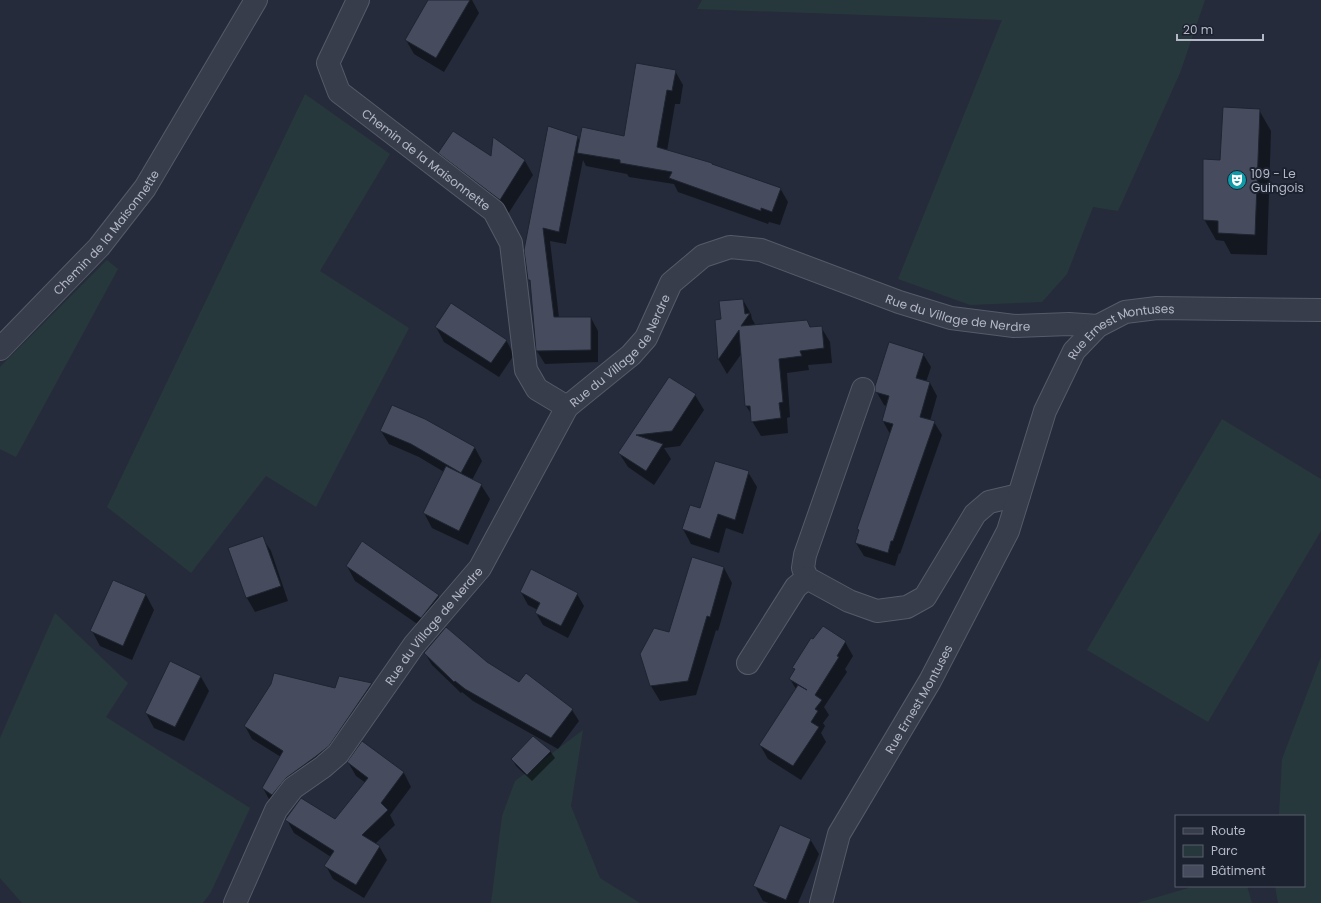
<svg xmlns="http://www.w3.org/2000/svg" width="1321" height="903" viewBox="0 0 1321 903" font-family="Poppins,sans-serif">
  <rect width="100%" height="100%" fill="#252b3a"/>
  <g fill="#27383c">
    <path d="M702 0H1205L1180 73 1118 211 1093 207 1067 274 1042 302 970 305 898 279 1002 20 697 9Z"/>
    <path d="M305 94 390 154 320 271 409 328 316 507 266 476 191 573 107 507Z"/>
    <path d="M107 260 118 269 16 457 0 449V367Z"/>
    <path d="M1222 419 1321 479V531L1208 722 1087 650Z"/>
    <path d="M55 613 128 683 106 717 250 808 211 892 203 903H22L0 878V738Z"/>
    <path d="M1321 657V903H1278L1275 886H1304V816H1279L1282 759Z"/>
    <path d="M583 730 571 806 600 878 640 903H491L502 816 515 781Z"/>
    <path d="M1195 886H1247L1252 903H1137Z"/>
  </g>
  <g fill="#0007">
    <path d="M433 0H472L479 13 444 72 414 54 406 40Z"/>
    <path d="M675 71 683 85 680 104H675L667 151 780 188 788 202 780 225 769 222 768 224 678 192 674 184 629 177 627 174 586 166 583 160 566 244 550 241 559 318H591L598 331V362L545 364 537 351 531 284 529 280 525 250 577 137 581 142 625 137Z"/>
    <path d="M1259 110 1271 131 1267 255 1231 254 1224 241 1216 240 1204 219 1221 161Z"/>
    <path d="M493 139 525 161 533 175 508 214 448 167 440 153 492 157Z"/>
    <path d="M743 300 751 314 752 319 756 326 807 321 811 328 821 327 830 342 832 363 808 365 809 370 787 373 790 417 787 418 788 433 761 436 752 421V415L746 406 742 353 727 374 719 360 716 320 722 319Z"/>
    <path d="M436 327 506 340 514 355 499 377 444 342Z"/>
    <path d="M923 354 931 367 926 382 930 383 937 396 930 421 934 422 942 435 900 554 899 553 895 566 864 556 856 543 859 532 858 529 890 434 883 421 887 406 884 405 876 391Z"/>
    <path d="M669 378 695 395 704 410 680 446 664 448 671 459 654 485 628 467 619 453Z"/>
    <path d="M425 420 475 448 482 461 472 480 481 485 490 499 468 545 432 528 424 513 444 472 419 457 389 444 381 431Z"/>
    <path d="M748 472 757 487 743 534 726 528 719 553 691 544 683 529 701 509Z"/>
    <path d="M262 537 271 551 288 601 255 612 247 598 229 549Z"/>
    <path d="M347 566 438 596 446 611 429 632 355 581Z"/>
    <path d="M724 568 732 583 718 631 716 630 696 695 660 701 651 686 641 654 669 634Z"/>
    <path d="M114 581 146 595 154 610 132 660 100 646 92 631Z"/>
    <path d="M521 592 577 594 584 606 568 638 543 625 536 613 538 610 528 605Z"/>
    <path d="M845 642 853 656 845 669 847 672 824 707 829 715 823 723 825 726 821 733 826 742 801 780 768 759 760 745 796 689 790 679 795 671 794 668Z"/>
    <path d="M425 653 487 663 519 684 572 710 579 721 558 749 473 701 462 692 461 693 432 665Z"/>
    <path d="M201 677 209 691 184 741 154 728 146 713Z"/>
    <path d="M340 677 371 684 378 697 322 770 270 801 263 788 281 757 252 739 245 726 336 689Z"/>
    <path d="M363 742 404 773 411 787 390 815 395 825 375 844 379 846 387 860 364 898 333 879 326 866 331 857 294 833 287 820H335L366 783 356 776 348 762Z"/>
    <path d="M550 751 555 758 532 781 516 766 512 759Z"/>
    <path d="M810 839 819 854 798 903H769L763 901 755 886Z"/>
  </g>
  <g fill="#464c5e" stroke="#1f2432">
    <path d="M428 0H470L436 58 405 40Z"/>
    <path d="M636 63 676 70 672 91 667 90 657 147 712 163V164L781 188 772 212 761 208V211L669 178 672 172 620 163V160L577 153 582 127 624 136Z"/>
    <path d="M1223 107 1260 109 1255 235 1218 233V221L1203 220V159L1220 160Z"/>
    <path d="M548 126 578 136 559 232 543 228 554 317H591V350L536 351 530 280H528L524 250Z"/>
    <path d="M453 131 491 156 493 137 525 160 500 200 438 153Z"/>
    <path d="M743 299 745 314 750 313 741 326 807 320 810 327 822 326 824 348 800 351 802 356 779 359 783 402 779 403 781 418 751 422 750 406H745L739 330 718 360 715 320 721 319 719 301Z"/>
    <path d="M451 303 507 340 491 363 435 327Z"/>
    <path d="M889 342 924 353 916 378 930 382 920 417 935 421 893 541H891L888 553 855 543 859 530 857 529 893 424 882 421 889 396 875 392V386Z"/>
    <path d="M669 377 696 394 672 431 636 435 663 444 646 471 618 453Z"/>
    <path d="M392 405 425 419 475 447 461 473 411 444 380 431Z"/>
    <path d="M715 461 749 471 735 520 718 514 710 539 682 529 690 505 700 508Z"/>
    <path d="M446 466 482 484 459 531 423 513Z"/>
    <path d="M263 536 281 586 246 598 228 548Z"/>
    <path d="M362 541 439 595 421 618 346 566Z"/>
    <path d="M692 557 724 567 710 617 707 616 688 681 650 686 640 654 654 628 669 632Z"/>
    <path d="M531 569 578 593 561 626 535 613 540 603 520 592Z"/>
    <path d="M113 580 146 594 123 646 90 631Z"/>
    <path d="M823 626 846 641 837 656 839 657 815 695 822 700 815 709 818 711 811 722 819 727 793 766 759 745 798 685 807 690 789 679 795 669 792 668 811 638 813 639Z"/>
    <path d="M446 627 487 662 519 682 526 673 573 709 551 738 465 689 455 681 454 682 424 653Z"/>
    <path d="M170 661 201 676 175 727 145 713Z"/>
    <path d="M274 673 335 688 339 676 372 683 329 746 315 757 286 778 272 795 262 788 283 751 244 726 271 684Z"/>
    <path d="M533 736 551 751 527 775 511 759Z"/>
    <path d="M362 741 404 772 381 803 388 810 362 835 380 846 356 885 324 866 334 851 285 820 301 798 335 819 368 778 347 762Z"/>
    <path d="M780 825 811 839 786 900 753 886Z"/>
  </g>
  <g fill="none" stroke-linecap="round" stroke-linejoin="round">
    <defs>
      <g id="minor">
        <path id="s1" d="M358 0 328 63 339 92 494 211 511 243 526 370 537 389 567 407"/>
        <path id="s2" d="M0 349 99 247 145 188 256 0"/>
        <path d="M863 389 805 555 803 568 807 578 849 601 877 611 907 607 925 597 975 514 989 502 1019 495"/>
        <path d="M748 663 796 587 807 578"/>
        <path id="s3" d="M235 903 276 810 293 788 323 767 338 754 414 645 480 568 567 407 631 355 646 338 671 283 703 256 730 247 761 250 899 302 951 318 1014 326 1069 324 1098 326"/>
      </g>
      <g id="tertiary">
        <path id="s4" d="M821 903 839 834 930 681 1008 531 1045 411 1074 351 1098 326 1125 312 1157 308 1321 310"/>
      </g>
    </defs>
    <use href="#minor" stroke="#565b69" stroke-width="24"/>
    <use href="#tertiary" stroke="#565b69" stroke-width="24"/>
    <use href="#minor" stroke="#383d4b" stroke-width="22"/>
    <use href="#tertiary" stroke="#383d4b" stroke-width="22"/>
  </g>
  <defs>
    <symbol id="theatre-disc" viewBox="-11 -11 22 22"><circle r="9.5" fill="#0f9aa8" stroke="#1d2230"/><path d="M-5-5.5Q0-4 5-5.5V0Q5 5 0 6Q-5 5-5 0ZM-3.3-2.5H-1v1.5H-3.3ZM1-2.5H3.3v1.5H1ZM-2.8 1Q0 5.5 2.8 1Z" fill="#fff"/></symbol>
  </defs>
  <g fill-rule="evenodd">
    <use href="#theatre-disc" x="1226" y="169" width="22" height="22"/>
  </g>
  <g text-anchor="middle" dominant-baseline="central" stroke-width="4" stroke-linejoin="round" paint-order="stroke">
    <g font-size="12" fill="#b4b8c6" stroke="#1d2230">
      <text stroke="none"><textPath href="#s1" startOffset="211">Chemin de la Maisonnette</textPath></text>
      <text stroke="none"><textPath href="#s2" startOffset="158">Chemin de la Maisonnette</textPath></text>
      <text stroke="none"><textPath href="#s3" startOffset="1078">Rue du Village de Nerdre</textPath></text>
      <text stroke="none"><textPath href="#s4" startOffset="664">Rue Ernest Montuses</textPath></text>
      <text stroke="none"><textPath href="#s3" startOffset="682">Rue du Village de Nerdre</textPath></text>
      <text stroke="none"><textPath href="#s3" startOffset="346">Rue du Village de Nerdre</textPath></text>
      <text stroke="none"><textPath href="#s4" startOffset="228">Rue Ernest Montuses</textPath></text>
    </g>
    <g font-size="12" fill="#b4b8c6" stroke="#1d2230" text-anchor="start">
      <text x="1251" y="173">109 - Le<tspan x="1251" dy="14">Guingois</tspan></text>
    </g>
  </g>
  <rect x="1175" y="815" width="130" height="72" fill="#1d2230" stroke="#595e6c"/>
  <rect x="1183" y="828" width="20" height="6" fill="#383d4b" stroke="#595e6c"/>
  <text x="1211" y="835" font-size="12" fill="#b4b8c6">Route</text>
  <rect x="1183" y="845" width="20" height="12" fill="#27383c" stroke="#595e6c"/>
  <text x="1211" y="855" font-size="12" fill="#b4b8c6">Parc</text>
  <rect x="1183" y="865" width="20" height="12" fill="#464c5e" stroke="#595e6c"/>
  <text x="1211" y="875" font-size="12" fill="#b4b8c6">Bâtiment</text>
  <path d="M1177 34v6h86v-6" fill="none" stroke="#b4b8c6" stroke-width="2"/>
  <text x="1183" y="34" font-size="12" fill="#b4b8c6" stroke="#1d2230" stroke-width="3" paint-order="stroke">20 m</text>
</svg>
